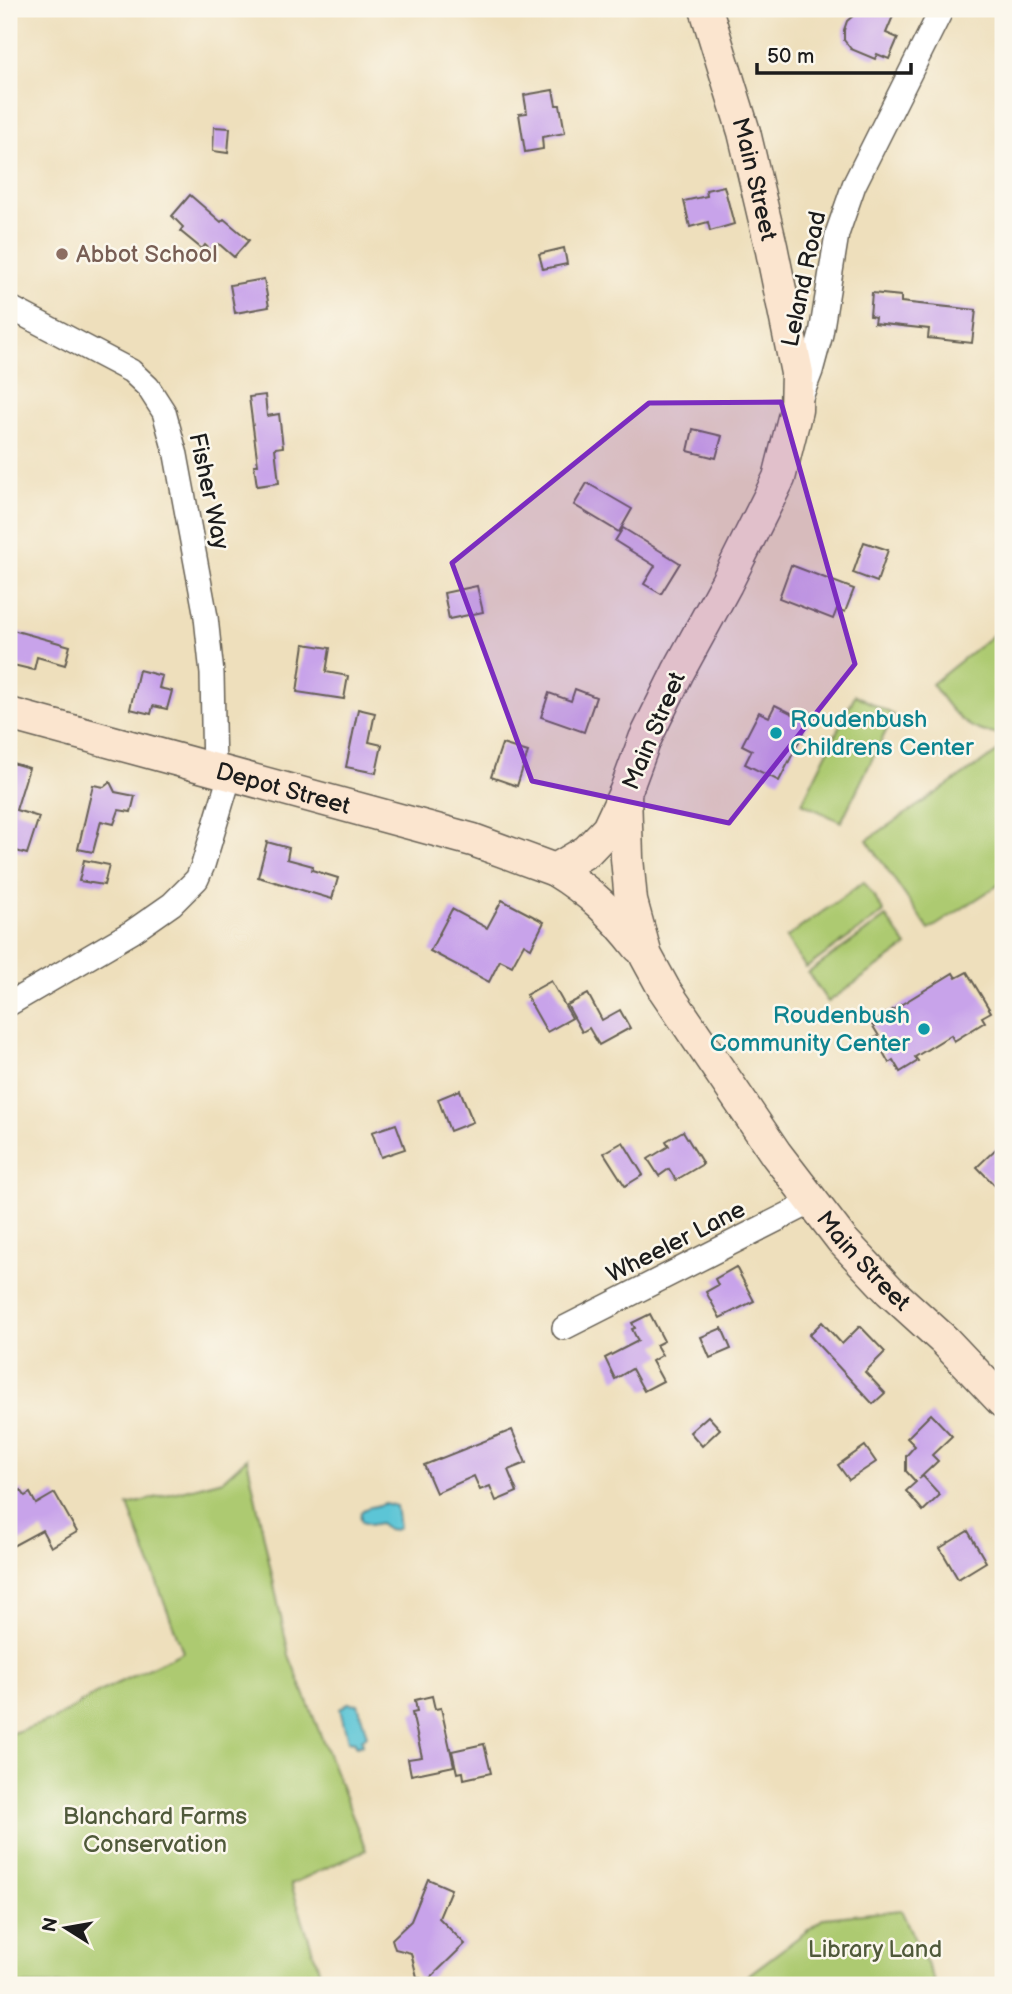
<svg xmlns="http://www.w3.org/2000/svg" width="1012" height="1994" viewBox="0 0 1012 1994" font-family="'Balsamiq Sans',sans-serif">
  <rect width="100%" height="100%" fill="#fbf7ec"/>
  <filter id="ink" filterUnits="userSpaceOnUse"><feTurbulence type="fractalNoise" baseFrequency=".0143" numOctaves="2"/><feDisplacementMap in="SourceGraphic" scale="14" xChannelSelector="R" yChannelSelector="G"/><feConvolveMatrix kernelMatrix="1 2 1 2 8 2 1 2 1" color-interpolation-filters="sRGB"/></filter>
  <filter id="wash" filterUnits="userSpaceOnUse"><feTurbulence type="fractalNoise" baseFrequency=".00686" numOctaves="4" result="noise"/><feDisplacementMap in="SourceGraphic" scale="28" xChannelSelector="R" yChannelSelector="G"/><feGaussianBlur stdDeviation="1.57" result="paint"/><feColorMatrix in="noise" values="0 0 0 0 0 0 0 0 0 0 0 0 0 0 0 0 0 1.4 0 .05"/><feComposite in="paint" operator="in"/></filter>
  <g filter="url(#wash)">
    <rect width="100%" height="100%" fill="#eedfbc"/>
    <g fill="#adca71" stroke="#647346" stroke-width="2">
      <path d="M1003 627V735C964 732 954 714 932 684Z"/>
      <path d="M855 695 894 715 841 822 802 803Z"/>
      <path d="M1003 748V882L929 930 867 840Z"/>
      <path d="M864 882 884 912 806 968 786 938Z"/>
      <path d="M886 917 907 946 828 1002 808 973Z"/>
      <path d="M247 1458 289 1655 366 1850 291 1884 324 1985H9V1734L53 1720 101 1691 183 1652 128 1505 223 1480Z"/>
      <path d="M901 1910 936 1985H735L824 1918Z"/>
    </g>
    <g fill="#5bc5d6" stroke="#3c7079" stroke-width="2">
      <path d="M385 1503 396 1506 399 1527 395 1530 388 1529 380 1523 370 1525 362 1522C355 1504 374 1509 385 1503Z"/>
      <path d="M348 1703 358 1704 367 1736 362 1740 363 1744 356 1746 355 1742 348 1741 340 1709Z"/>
    </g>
    <g id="blocks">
      <g fill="#c8a3ea">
        <path d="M869 9H896L886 33 898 38 889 59 877 54 875 59 851 49 844 40V30L847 21 854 15 868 12Z"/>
        <path d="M553 90 556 105H560L565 133 542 137 543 149 525 152 519 114 527 113 524 95Z"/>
        <path d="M214 127 230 128 228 153 213 151Z"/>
        <path d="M724 186 734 224 710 231 708 222 690 227 684 201 707 196 706 190Z"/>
        <path d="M190 195 221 222 224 219 249 240 234 257 219 244 213 252 205 245 202 249 180 231 183 227 172 216Z"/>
        <path d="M564 248 567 264 543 269 539 254Z"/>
        <path d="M264 279 269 307 235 313 230 285Z"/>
        <path d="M872 293 901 296V302L976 310 972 343 928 338 929 329 874 323 875 317 870 316Z"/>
        <path d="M265 395 267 416 279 414 283 447 275 448 279 483 257 486 254 465H258L249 397Z"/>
        <path d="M693 429 722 436 716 458 688 451Z"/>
        <path d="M587 483 632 509 619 532 574 505Z"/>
        <path d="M623 528 680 563 661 594 644 584 655 566 615 541Z"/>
        <path d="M864 542 888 550 877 582 853 573Z"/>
        <path d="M791 565 854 589 845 612 837 609 833 619 779 598Z"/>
        <path d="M477 586 483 612 449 619 444 593Z"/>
        <path d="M9 629 70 646 65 665 37 657 34 670 9 664Z"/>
        <path d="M304 644 330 648 326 672 348 676 344 699 297 692Z"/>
        <path d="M139 670 162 676 159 688 172 691 167 709 153 706 151 714 130 709Z"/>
        <path d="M575 689 596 697 584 732 541 717 549 693 571 701Z"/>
        <path d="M775 705 809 722 779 781 745 764 752 750 742 745 759 712 769 717Z"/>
        <path d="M358 709 375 713 369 742 382 745 376 773 346 767Z"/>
        <path d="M502 744 528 752 517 786 491 777Z"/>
        <path d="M9 762 29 768 16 810 39 817 27 854 9 849Z"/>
        <path d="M110 782 115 792 135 796 131 812 119 810 114 824 101 821 93 852 78 849 93 785 104 787Z"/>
        <path d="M267 842 289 848 287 859 313 866 312 870 338 878 332 899 258 877Z"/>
        <path d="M84 860 109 865 104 885 79 881Z"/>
        <path d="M502 900 544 922 531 948 524 944 512 966 500 960 489 982 430 951 452 909 487 928Z"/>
        <path d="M967 972 991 1012 982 1017 985 1022 954 1041 951 1035 915 1057 918 1061 900 1072 893 1060 889 1063 875 1038 879 1036 871 1023 953 973 956 978Z"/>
        <path d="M551 981 572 1018 547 1032 526 995Z"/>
        <path d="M588 994 602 1020 620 1010 630 1028 599 1045 589 1028 582 1032 567 1005Z"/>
        <path d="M460 1090 473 1122 450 1131 438 1099Z"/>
        <path d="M396 1124 405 1149 381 1157 372 1132Z"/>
        <path d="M683 1131 703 1164 676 1180 669 1169 659 1176 648 1159 669 1146 666 1141Z"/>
        <path d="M623 1142 643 1175 625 1186 604 1153Z"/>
        <path d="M1003 1142V1194L977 1167Z"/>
        <path d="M736 1267 754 1301 720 1318 706 1292 718 1285 715 1279Z"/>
        <path d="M650 1314 664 1341 656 1345 662 1355 652 1361 663 1381 644 1391 632 1369 615 1379 605 1358 638 1341 632 1329 635 1328 632 1323Z"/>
        <path d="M822 1322 842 1344 860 1326 885 1352 865 1372 885 1393 873 1404 809 1335Z"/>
        <path d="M722 1328 731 1349 710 1358 701 1337Z"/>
        <path d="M931 1414 952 1436 932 1455 938 1461 919 1479 923 1476 940 1495 923 1511 906 1491 916 1482 906 1471V1456L915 1446 907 1438Z"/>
        <path d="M708 1416 720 1429 702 1446 690 1432Z"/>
        <path d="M512 1430 526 1463 508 1470 517 1492 496 1501 490 1486 480 1490 474 1476 436 1493 424 1465Z"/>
        <path d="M865 1446 876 1462 849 1480 838 1465Z"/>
        <path d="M21 1490 25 1496 30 1493 36 1504 55 1493 77 1532 51 1547 42 1530 9 1548V1496Z"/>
        <path d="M968 1531 986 1562 958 1579 940 1548Z"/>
        <path d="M432 1696 435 1709 441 1708 454 1766 411 1775 408 1759 422 1757 412 1713 417 1712 415 1700Z"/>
        <path d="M484 1744 491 1773 464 1779 463 1772 457 1773 452 1751Z"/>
        <path d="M428 1879 451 1889 439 1918 465 1944 427 1981 417 1977 411 1953 395 1949 392 1939 411 1921Z"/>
      </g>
    </g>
  </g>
  <g filter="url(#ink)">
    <use href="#blocks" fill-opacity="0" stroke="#666054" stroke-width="2"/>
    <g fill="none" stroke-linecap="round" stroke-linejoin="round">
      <defs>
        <g id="street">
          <path d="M9 307 131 371 148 387 164 412 176 455 206 617 212 674 214 771"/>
          <path d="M801 397 811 371 821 334 837 234 854 185 942 9"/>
          <path d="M9 1004 132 932 172 904 197 879 203 865 230 775"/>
          <path d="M564 1328 812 1202"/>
        </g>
        <g id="secondary">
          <path id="s1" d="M706 9 744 132 771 246 797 373 796 410 779 478 726 584 678 672 645 739 625 793 627 858 631 901 646 956 664 989 776 1154 842 1240 890 1291 945 1341 1003 1402"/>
          <path id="s2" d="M9 714 473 840 555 870 587 851 608 829 624 795"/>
          <path d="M555 870C591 892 613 914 639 947"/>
        </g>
      </defs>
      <use href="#street" stroke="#666054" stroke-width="26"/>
      <use href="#secondary" stroke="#666054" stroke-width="35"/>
      <use href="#street" stroke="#fff" stroke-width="23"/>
      <use href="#secondary" stroke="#fbe5cf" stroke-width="32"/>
    </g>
  </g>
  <path fill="#7b2cbf" fill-opacity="0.2" stroke="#7b2cbf" stroke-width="5" stroke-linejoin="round" d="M781 402 855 664 729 823 532 781 452 563 649 403Z"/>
  <circle fill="#8d6e63" stroke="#fbf7ec" stroke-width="2.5" cx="62" cy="254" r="7"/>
  <g fill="#0f9aa8" stroke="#fbf7ec" stroke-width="2.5">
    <circle cx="776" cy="733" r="7"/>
    <circle cx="924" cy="1029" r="7"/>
  </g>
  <g text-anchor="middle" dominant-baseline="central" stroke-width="5" stroke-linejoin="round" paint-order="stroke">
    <g font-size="24" fill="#1c1c1c" stroke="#fbf7ec">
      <text stroke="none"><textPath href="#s1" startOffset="177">Main Street</textPath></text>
      <text transform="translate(804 279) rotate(-78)">Leland Road</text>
      <text transform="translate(209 491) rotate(78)">Fisher Way</text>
      <text transform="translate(654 731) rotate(-67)">Main Street</text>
      <text stroke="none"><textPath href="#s2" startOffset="284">Depot Street</textPath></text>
      <text transform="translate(676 1242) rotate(-27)">Wheeler Lane</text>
      <text stroke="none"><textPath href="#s1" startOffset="1374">Main Street</textPath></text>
    </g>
    <g font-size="24" fill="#785e54" stroke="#fbf7ec" text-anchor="start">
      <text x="76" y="254">Abbot School</text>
    </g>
    <g font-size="24" fill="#0d838f" stroke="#fbf7ec" text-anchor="start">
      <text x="790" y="719">Roudenbush<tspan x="790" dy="28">Childrens Center</tspan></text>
      <text x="910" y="1015" text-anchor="end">Roudenbush<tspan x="910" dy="28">Community Center</tspan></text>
    </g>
    <g font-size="24" fill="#4f593a" stroke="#fbf7ec">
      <text x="155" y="1816">Blanchard Farms<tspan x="155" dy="28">Conservation</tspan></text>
      <text x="875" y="1949">Library Land</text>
    </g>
  </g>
  <rect width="1012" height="1994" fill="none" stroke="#fbf7ec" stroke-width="35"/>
  <g transform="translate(66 1928) rotate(281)" stroke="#fbf7ec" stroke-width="5" paint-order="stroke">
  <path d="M0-5L12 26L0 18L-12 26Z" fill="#1c1c1c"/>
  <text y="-10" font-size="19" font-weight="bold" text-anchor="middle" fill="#1c1c1c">N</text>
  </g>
  <path d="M757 63v10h154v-10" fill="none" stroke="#1c1c1c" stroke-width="3.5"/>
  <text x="767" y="63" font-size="21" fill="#1c1c1c" stroke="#fbf7ec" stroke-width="5" paint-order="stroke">50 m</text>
</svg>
